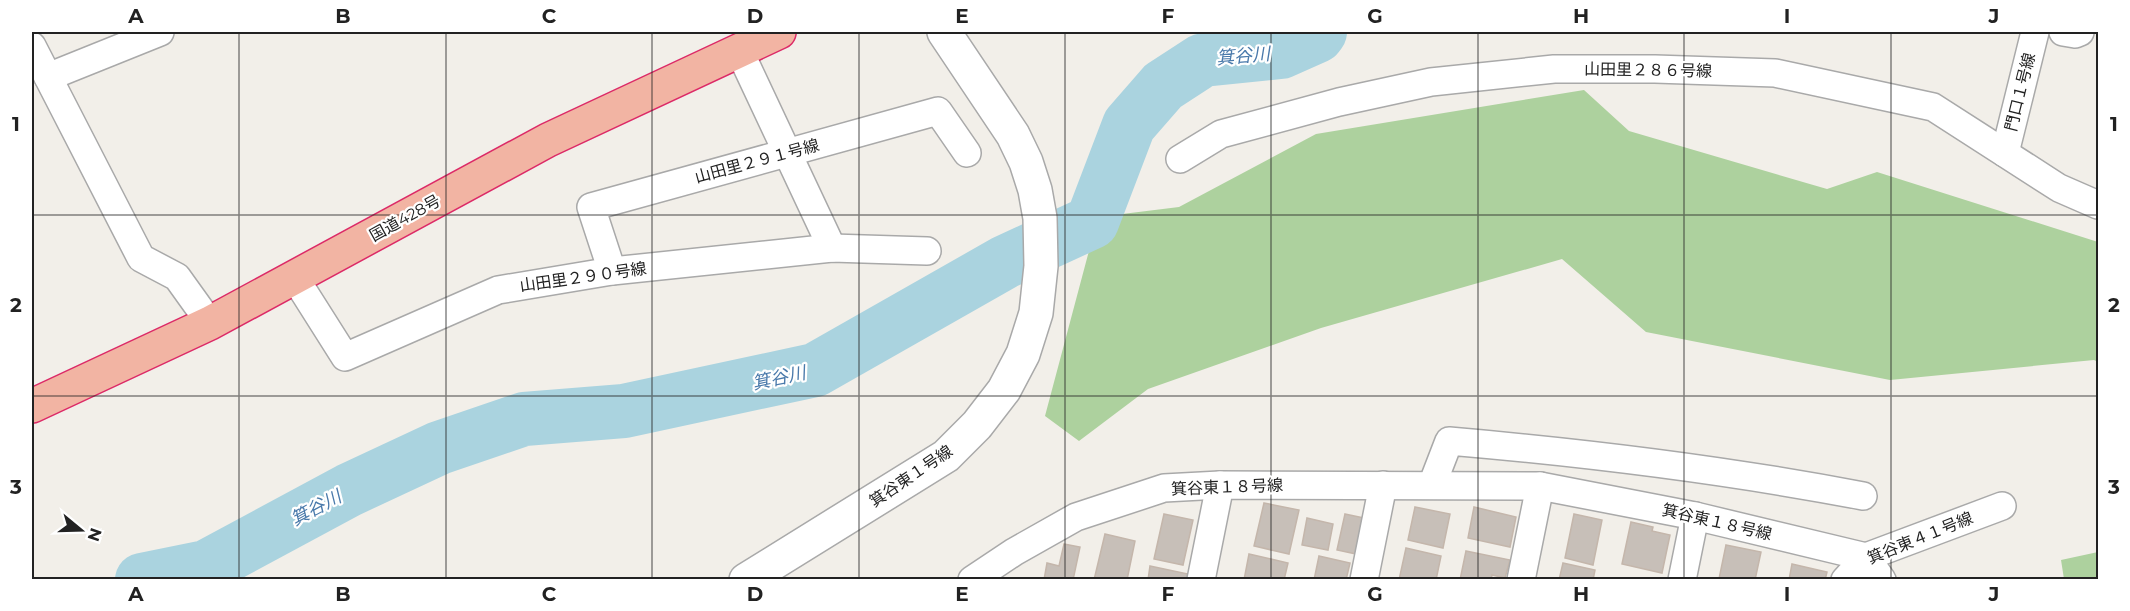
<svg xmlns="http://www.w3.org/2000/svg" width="2130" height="611" viewBox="0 0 2130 611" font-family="Montserrat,'Noto Sans JP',sans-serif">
  <rect width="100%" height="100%" fill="#f2efe9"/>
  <g fill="#add19e">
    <path d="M1584 90 1629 131 1827 189 1877 172 2098 242V362L2094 360 1890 380 1646 332 1562 259 1321 328 1148 389 1079 441 1045 416 1098 217 1179 207 1316 134Z"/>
    <path d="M2098 552V579H2064L2061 560Z"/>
  </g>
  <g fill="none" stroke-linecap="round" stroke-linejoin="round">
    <path stroke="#aad3df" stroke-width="54" d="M142 580 206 567 349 490 439 448 524 419 624 411 815 370 1005 262 1092 222 1129 125 1163 86 1203 60 1281 52 1317 36 1320 32"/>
  </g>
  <g fill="#c7bfb8" stroke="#c4b6ab" stroke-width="1.5">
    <path d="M1264 503 1299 510 1289 554 1254 546Z"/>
    <path d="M1415 507 1450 514 1443 548 1408 540Z"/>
    <path d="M1474 507 1516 517 1510 547 1468 538Z"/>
    <path d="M1164 514 1193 520 1183 565 1154 559Z"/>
    <path d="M1345 514 1369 519 1361 555 1337 550Z"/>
    <path d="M1574 514 1602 520 1593 565 1565 558Z"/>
    <path d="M1307 518 1333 524 1328 550 1302 545Z"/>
    <path d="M1631 522 1653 527 1652 531 1670 535 1662 573 1622 564Z"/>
    <path d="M1105 534 1135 541 1127 580H1094Z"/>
    <path d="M1064 544 1080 547 1073 580H1044L1047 563 1059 566Z"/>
    <path d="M1726 545 1761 552 1755 580 1719 579Z"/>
    <path d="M1406 548 1441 556 1436 580H1399Z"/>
    <path d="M1466 551 1510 560 1505 578 1492 575 1491 580H1460Z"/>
    <path d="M1249 554 1288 563 1284 580H1244Z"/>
    <path d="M1319 556 1350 563 1346 580H1314Z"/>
    <path d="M1563 563 1595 570 1593 580H1559Z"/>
    <path d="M1792 564 1827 572 1825 580H1789Z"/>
    <path d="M1150 566 1188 574 1187 580H1148Z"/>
  </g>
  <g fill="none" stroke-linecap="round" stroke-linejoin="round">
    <defs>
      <g id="minor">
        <path d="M2063 32 2075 34 2080 32"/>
        <path d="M32 46 141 258 177 277 210 323"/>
        <path d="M739 50 832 248"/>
        <path d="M48 77 160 32"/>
        <path d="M2005 153 2035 32"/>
        <path d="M1180 159 1221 134 1339 102 1431 82 1554 69H1655L1775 73 1933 107 2059 188 2098 205"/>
        <path d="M612 271 591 207 938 111 967 153"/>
        <path d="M295 278 345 357 498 290 612 271 832 248 927 251"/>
        <path d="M1432 485 1449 441C1588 453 1727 470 1863 496"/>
        <path d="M972 580 1014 552 1076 517 1164 488 1220 485 1540 486 1695 516 1866 557 1882 580"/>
        <path d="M1201 580 1220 485"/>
        <path d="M1364 580 1383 485"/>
        <path d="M1521 580 1540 486"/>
        <path d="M1682 580 1695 516"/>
        <path d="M1845 580 1866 557 2002 506"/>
      </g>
      <path id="tertiary" d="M746 580 946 456 977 425 1004 390 1023 354 1036 313 1041 266 1040 218 1035 190 1026 162 1013 135 944 32"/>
      <path id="trunk" d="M32 406 210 323 548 140 779 32"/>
    </defs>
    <use href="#minor" stroke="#a9a9a9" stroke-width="30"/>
    <use href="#tertiary" stroke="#a9a9a9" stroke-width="36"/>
    <use href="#trunk" stroke="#dc2a67" stroke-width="36"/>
    <use href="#minor" stroke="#fff" stroke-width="27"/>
    <use href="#tertiary" stroke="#fff" stroke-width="33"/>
    <use href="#trunk" stroke="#f2b4a3" stroke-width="33"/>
  </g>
  <path fill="none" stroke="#222" stroke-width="1.5" stroke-opacity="0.55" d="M239 32V580M446 32V580M652 32V580M859 32V580M1065 32V580M1271 32V580M1478 32V580M1684 32V580M1891 32V580M32 215H2098M32 396H2098"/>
  <g text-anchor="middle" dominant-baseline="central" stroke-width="4.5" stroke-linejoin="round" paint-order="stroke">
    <g font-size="16" fill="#222" stroke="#fff">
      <text transform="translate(1648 70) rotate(1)">山田里２８６号線</text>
      <text transform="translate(2020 92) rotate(-76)">門口１号線</text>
      <text transform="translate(757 161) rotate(-15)">山田里２９１号線</text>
      <text transform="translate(405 218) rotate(-29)">国道428号</text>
      <text transform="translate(583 277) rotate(-8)">山田里２９０号線</text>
      <text transform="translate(911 476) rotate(-34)">箕谷東１号線</text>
      <text transform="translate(1227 487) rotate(-2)">箕谷東１８号線</text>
      <text transform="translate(1717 522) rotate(13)">箕谷東１８号線</text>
      <text transform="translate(1920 538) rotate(-22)">箕谷東４１号線</text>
    </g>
    <g font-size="18" font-style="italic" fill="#4a7aab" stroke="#fff">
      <text transform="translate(1243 56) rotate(-5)">箕谷川</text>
      <text transform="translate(779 378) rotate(-12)">箕谷川</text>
      <text transform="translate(316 508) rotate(-28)">箕谷川</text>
    </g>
  </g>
  <rect width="2130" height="611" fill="none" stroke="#ffffff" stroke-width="66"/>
  <g transform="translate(81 530) rotate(109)" stroke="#ffffff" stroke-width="4.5" paint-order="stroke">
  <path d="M0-4.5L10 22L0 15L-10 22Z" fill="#222222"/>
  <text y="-9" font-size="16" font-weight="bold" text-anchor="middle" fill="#222222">N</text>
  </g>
  <rect x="33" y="33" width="2064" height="545" fill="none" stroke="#222" stroke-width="2"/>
  <g font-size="20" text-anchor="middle" font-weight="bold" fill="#222">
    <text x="136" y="23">A</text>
    <text x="343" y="23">B</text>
    <text x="549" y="23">C</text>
    <text x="755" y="23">D</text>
    <text x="962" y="23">E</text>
    <text x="1168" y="23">F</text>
    <text x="1375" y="23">G</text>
    <text x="1581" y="23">H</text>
    <text x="1787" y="23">I</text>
    <text x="1994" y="23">J</text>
    <text x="16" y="131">1</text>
    <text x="2114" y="131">1</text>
    <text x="16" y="312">2</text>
    <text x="2114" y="312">2</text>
    <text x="16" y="494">3</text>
    <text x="2114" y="494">3</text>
    <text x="136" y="601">A</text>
    <text x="343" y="601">B</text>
    <text x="549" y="601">C</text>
    <text x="755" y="601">D</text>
    <text x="962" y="601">E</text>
    <text x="1168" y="601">F</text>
    <text x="1375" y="601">G</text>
    <text x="1581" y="601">H</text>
    <text x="1787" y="601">I</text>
    <text x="1994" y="601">J</text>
  </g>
</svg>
